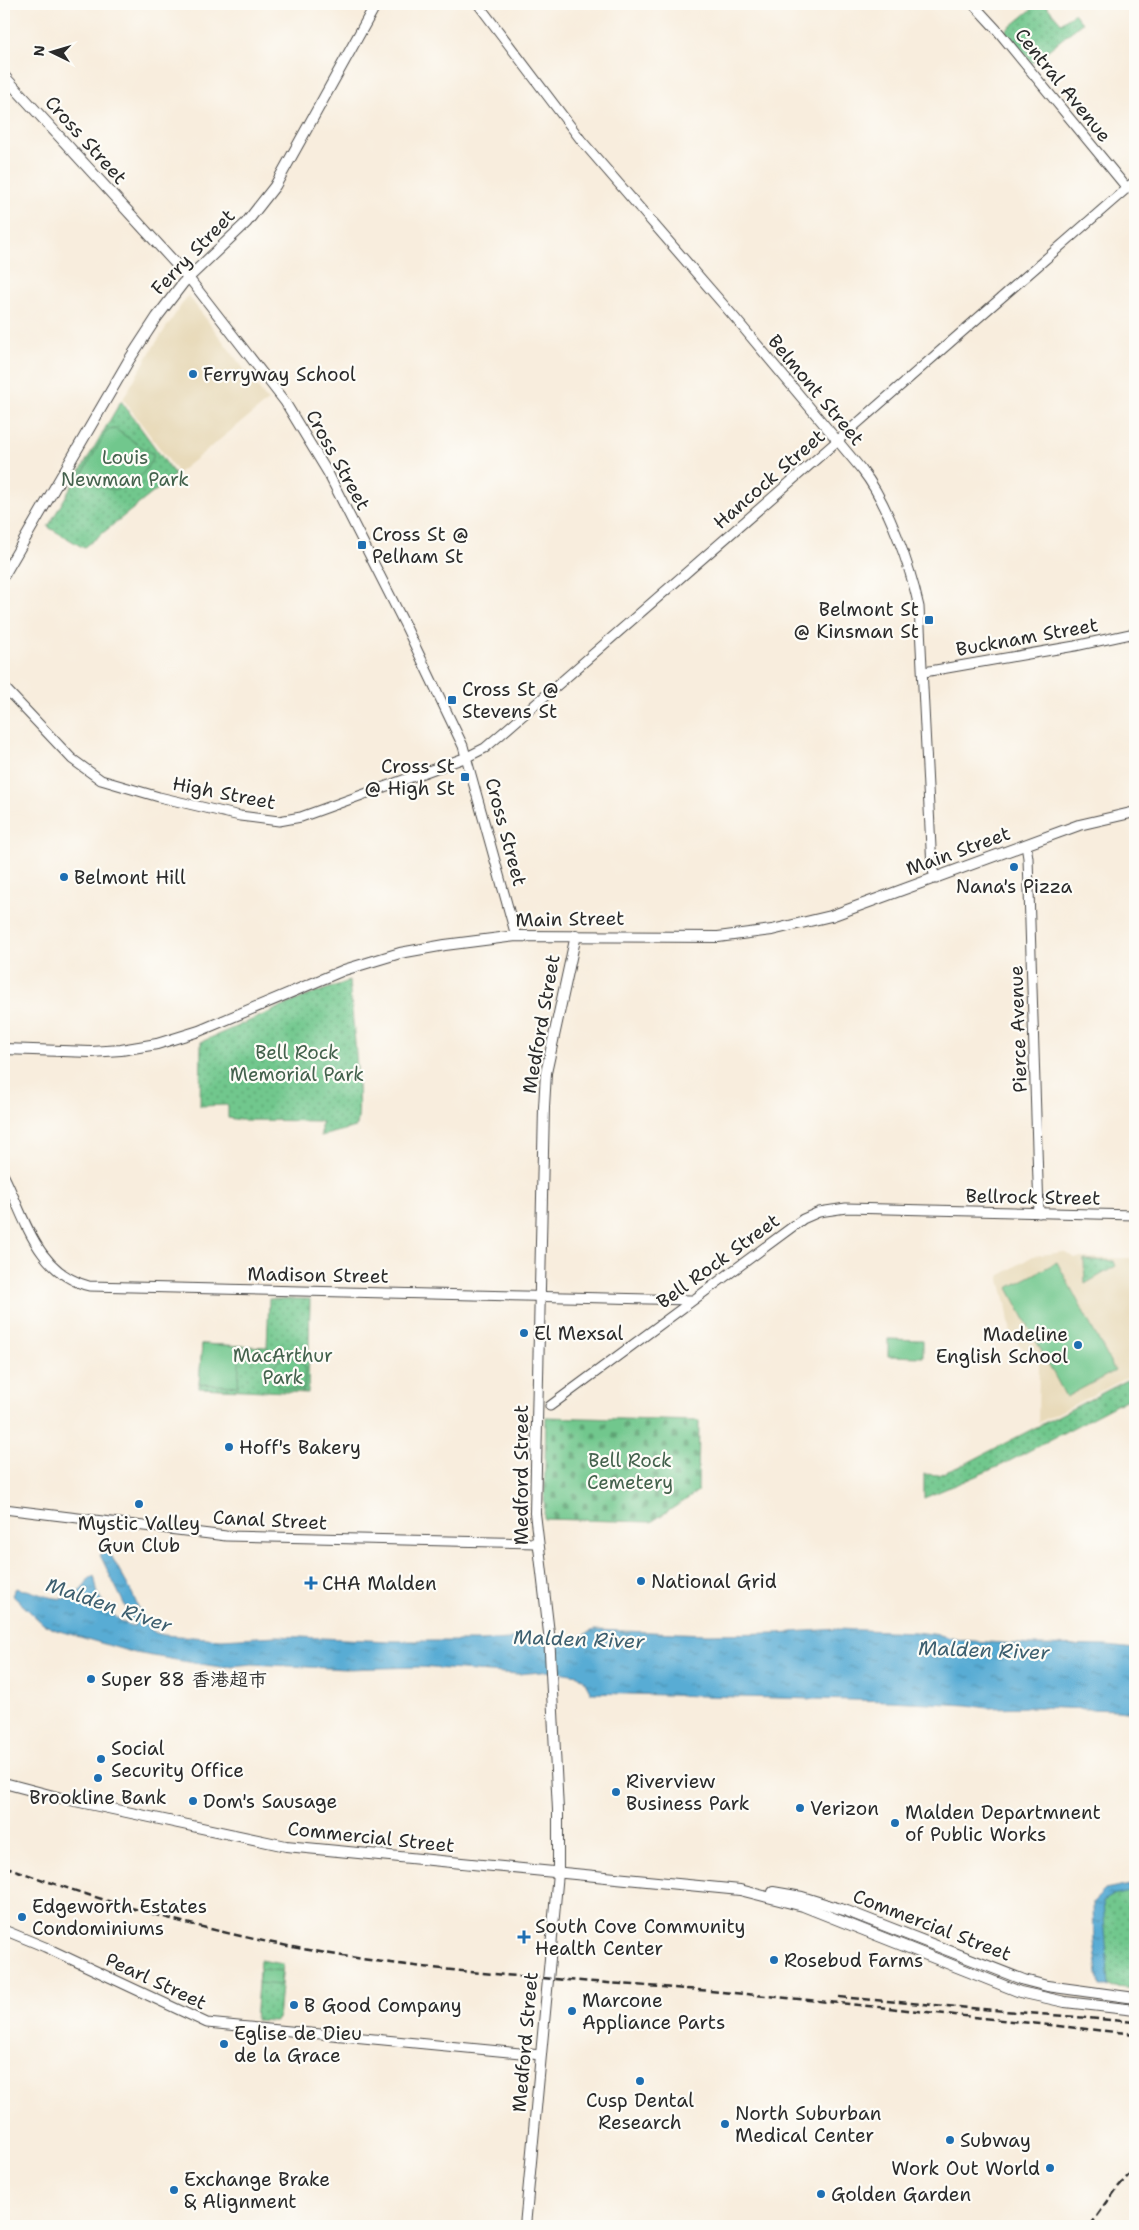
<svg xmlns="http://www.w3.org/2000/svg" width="1139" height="2230" viewBox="0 0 1139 2230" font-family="'Shantell Sans','LXGW WenKai TC',sans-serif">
  <defs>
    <pattern id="cemetery-stones" width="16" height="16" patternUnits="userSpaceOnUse" patternTransform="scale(1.25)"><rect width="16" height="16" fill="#71c78d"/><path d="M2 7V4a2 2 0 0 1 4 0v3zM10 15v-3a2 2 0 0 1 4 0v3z" fill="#5da273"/></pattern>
    <pattern id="park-dots" width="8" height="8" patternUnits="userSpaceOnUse" patternTransform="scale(1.25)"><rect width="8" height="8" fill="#71c78d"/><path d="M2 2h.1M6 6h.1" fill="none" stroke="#5da273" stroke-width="1.8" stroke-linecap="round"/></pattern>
    <pattern id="water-ripples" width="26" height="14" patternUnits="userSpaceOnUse" patternTransform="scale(1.25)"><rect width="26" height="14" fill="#58acd4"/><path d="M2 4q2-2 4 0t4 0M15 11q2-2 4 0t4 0" fill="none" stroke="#498cac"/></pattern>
  </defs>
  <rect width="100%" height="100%" fill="#fdfcf7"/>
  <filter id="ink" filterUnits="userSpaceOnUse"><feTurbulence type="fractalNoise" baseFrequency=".02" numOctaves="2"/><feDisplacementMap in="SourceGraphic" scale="10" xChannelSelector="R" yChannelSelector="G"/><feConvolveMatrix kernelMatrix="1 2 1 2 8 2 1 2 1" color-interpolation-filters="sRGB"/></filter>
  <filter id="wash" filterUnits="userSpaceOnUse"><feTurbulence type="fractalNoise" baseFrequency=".0096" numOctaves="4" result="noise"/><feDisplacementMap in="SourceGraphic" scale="20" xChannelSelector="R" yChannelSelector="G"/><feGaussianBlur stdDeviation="1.12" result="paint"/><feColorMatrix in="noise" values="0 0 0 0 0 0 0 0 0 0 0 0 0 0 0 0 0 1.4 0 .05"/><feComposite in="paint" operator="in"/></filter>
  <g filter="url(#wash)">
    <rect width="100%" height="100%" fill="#f8eddd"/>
    <g fill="#e8daba">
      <path d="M188 295 268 401 178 473 123 399 152 349Z"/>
      <path d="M1064 1252 1075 1258H1132L1135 1271V1369L1131 1372 1132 1375 1038 1423 1039 1364 1035 1356H1030L1011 1335 1006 1303 999 1276 1033 1256Z"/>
    </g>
    <path fill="url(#cemetery-stones)" stroke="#4e795c" d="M546 1417 699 1421 698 1492 651 1522 544 1519Z"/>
    <g fill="url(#park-dots)" stroke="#4e795c">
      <path d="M1038 4H1045L1061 23 1074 13 1082 23 1032 63 1005 31Z"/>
      <path d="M121 401 175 475 84 548 48 527Z"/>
      <path d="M349 981C351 1003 364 1115 356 1127L321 1136V1121L240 1120 228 1118V1105L200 1106 201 1042 302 998Z"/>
      <path d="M1084 1260 1114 1261 1116 1266 1085 1284Z"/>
      <path d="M269 1299H310L308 1393 199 1388 202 1344 267 1347Z"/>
      <path d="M1135 1376V1395L1002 1465 924 1498V1474L938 1475 965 1464Z"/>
      <path d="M1135 1890V1989L1107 1986 1102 1897Z"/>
      <path d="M260 1960 283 1964 278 2019 275 2021 255 2020Z"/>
    </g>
    <g fill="#71c78d" stroke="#4e795c">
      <path d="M115 429 154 455C139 488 112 502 82 475L107 430Z"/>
      <path d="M1057 1262 1115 1371 1066 1397 1008 1288Z"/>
      <path d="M888 1339 923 1340V1357L888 1356Z"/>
      <path d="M202 1344 240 1346 238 1386 199 1384Z"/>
      <path d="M288 1357 297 1359 305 1366 304 1390 281 1388 273 1380 272 1369 278 1361Z"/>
      <path d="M260 1969 282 1971 280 1985 258 1983Z"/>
    </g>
    <g fill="url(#water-ripples)" stroke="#426c80">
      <path d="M108 1550 132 1593 147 1627 156 1633 164 1635 221 1639 277 1636 389 1641H482L521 1638 526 1641 574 1639 594 1630 707 1634 776 1633 837 1629 915 1632 939 1635 960 1640 1031 1645 1107 1646 1135 1649V1712L1117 1710 1034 1707 987 1708 968 1705 890 1701 591 1693 584 1680 578 1675 552 1671 518 1674 419 1667 345 1669 252 1664 221 1667 194 1663 135 1653 56 1630 43 1624 12 1595 16 1588C23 1591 26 1589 30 1591 55 1599 74 1607 89 1578L94 1576C96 1582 96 1590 99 1596 105 1607 121 1626 135 1626L100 1555Z"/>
      <path d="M1135 1884V1891L1112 1896 1103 1901 1109 1987H1100L1094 1942 1093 1902 1105 1890Z"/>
    </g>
  </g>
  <g filter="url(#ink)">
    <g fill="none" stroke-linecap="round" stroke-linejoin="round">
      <defs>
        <g id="tertiary">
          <path d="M478 4 581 140 735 318 862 470C888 503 910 566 919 607L932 868 936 879"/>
          <path d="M973 4 997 30 1127 188"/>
          <path d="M188 277 285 402 328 473 405 625 463 746 516 936"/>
          <path d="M924 672 1075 646 1135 633"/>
          <path d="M4 687 72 759 101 780 159 797 240 816 279 821 301 817 467 757 485 748 506 730 1135 181"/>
          <path d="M1026 845 1028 858 1039 1213"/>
          <path d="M4 1176C25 1218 37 1273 89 1286L691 1300"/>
          <path d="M550 1406 803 1219 819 1212 846 1208 1135 1215"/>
          <path d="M4 1509 226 1536 537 1543"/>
          <path d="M4 1930 45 1947 207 2023 541 2055"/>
        </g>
        <g id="secondary">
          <path d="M4 76 188 277"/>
          <path d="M4 575 129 360 157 317 183 283 246 223 275 186 376 4"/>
          <path d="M4 1783 61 1798 286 1846 740 1890 803 1906 1020 1992 1065 2002 1135 2010"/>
          <path d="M773 1892 802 1897 847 1911 1024 1980 1047 1986 1135 1998"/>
          <path d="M525 2226 558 1873V1810L549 1633 535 1513 544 1107 546 1073 576 935"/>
        </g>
        <path id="primary" d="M4 1049 91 1052 121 1050 157 1044 199 1031 344 970 400 953 445 945 516 936 718 937 772 930 831 916 1079 825 1135 812"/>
      </defs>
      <use href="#tertiary" stroke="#4a4846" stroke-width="11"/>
      <use href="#secondary" stroke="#4a4846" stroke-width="12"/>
      <use href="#primary" stroke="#4a4846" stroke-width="12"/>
      <use href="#tertiary" stroke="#fff" stroke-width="9"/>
      <use href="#secondary" stroke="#fff" stroke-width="10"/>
      <use href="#primary" stroke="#fff" stroke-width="10"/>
      <g stroke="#2b2b2b" stroke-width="2.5" stroke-dasharray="8 4" stroke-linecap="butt">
        <path d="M4 1866C126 1911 254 1944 383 1962 496 1977 609 1982 722 1992 860 2004 998 2020 1135 2034"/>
        <path d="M839 1997 1135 2022"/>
        <path d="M1090 2226 1118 2187 1135 2168"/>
      </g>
    </g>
  </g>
  <g fill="#1f6fb2" stroke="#fdfcf7" stroke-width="2">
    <circle cx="193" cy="374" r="5"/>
    <rect x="357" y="540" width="10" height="10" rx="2.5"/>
    <rect x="924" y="615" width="10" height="10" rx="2.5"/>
    <rect x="447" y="695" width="10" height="10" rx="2.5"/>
    <rect x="460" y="772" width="10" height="10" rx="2.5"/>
    <circle cx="1014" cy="867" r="5"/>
    <circle cx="64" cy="877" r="5"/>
    <circle cx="524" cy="1333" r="5"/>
    <circle cx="1078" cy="1345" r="5"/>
    <circle cx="229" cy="1447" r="5"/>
    <circle cx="139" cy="1504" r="5"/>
    <circle cx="641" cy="1581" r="5"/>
    <path d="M308.5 1575.5h5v5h5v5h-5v5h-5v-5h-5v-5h5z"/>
    <circle cx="91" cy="1679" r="5"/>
    <circle cx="101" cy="1759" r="5"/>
    <circle cx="98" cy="1778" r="5"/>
    <circle cx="616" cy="1792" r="5"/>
    <circle cx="193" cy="1801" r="5"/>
    <circle cx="800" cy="1808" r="5"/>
    <circle cx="895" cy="1823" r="5"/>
    <circle cx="22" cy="1917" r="5"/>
    <path d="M521.5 1929.5h5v5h5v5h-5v5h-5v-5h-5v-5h5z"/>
    <circle cx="774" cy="1960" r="5"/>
    <circle cx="294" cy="2005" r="5"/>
    <circle cx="572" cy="2011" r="5"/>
    <circle cx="224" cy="2044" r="5"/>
    <circle cx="640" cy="2081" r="5"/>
    <circle cx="725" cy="2124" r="5"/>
    <circle cx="950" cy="2140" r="5"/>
    <circle cx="1050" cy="2168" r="5"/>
    <circle cx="174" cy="2190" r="5"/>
    <circle cx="821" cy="2194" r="5"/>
  </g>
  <g text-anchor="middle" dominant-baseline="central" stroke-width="4.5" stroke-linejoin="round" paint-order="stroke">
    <g font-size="19" fill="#2b2b2b" stroke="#fdfcf7">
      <text transform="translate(1063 85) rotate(51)">Central Avenue</text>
      <text transform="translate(86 140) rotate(48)">Cross Street</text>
      <text transform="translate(193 252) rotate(-46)">Ferry Street</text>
      <text transform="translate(816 390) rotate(50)">Belmont Street</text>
      <text transform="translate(338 460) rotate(61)">Cross Street</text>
      <text transform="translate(769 479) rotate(-41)">Hancock Street</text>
      <text transform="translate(1027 637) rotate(-10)">Bucknam Street</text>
      <text transform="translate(224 793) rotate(11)">High Street</text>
      <text transform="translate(506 832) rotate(75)">Cross Street</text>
      <text transform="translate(958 851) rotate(-20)">Main Street</text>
      <text transform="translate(570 919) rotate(-1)">Main Street</text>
      <text transform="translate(541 1024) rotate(-80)">Medford Street</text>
      <text transform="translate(1018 1029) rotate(-92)">Pierce Avenue</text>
      <text transform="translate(1033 1197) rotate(1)">Bellrock Street</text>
      <text transform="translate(718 1261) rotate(-36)">Bell Rock Street</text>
      <text transform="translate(318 1275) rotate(1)">Madison Street</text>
      <text transform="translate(521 1475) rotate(-90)">Medford Street</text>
      <text transform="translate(270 1520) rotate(3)">Canal Street</text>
      <text transform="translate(371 1837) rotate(6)">Commercial Street</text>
      <text transform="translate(932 1925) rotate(21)">Commercial Street</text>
      <text transform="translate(156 1981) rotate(25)">Pearl Street</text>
      <text transform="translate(525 2042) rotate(-85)">Medford Street</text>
    </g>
    <g font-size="19" fill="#2b2b2b" stroke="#fdfcf7" text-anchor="start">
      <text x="203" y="374">Ferryway School</text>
      <text x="372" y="534">Cross St @<tspan x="372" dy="22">Pelham St</tspan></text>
      <text x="919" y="609" text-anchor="end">Belmont St<tspan x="919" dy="22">@ Kinsman St</tspan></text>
      <text x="462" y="689">Cross St @<tspan x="462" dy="22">Stevens St</tspan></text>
      <text x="455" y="766" text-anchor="end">Cross St<tspan x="455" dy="22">@ High St</tspan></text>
      <text x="74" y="877">Belmont Hill</text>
      <text x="1014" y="886" text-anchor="middle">Nana's Pizza</text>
      <text x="534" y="1333">El Mexsal</text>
      <text x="1068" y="1334" text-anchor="end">Madeline<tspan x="1068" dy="22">English School</tspan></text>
      <text x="239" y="1447">Hoff's Bakery</text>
      <text x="139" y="1523" text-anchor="middle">Mystic Valley<tspan x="139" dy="22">Gun Club</tspan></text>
      <text x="651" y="1581">National Grid</text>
      <text x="322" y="1583">CHA Malden</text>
      <text x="101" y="1679">Super 88 香港超市</text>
      <text x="111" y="1748">Social<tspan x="111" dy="22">Security Office</tspan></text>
      <text x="626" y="1781">Riverview<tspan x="626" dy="22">Business Park</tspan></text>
      <text x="98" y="1797" text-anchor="middle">Brookline Bank</text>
      <text x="203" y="1801">Dom's Sausage</text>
      <text x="810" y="1808">Verizon</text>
      <text x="905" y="1812">Malden Departmnent<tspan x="905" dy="22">of Public Works</tspan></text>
      <text x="32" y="1906">Edgeworth Estates<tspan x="32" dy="22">Condominiums</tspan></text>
      <text x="535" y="1926">South Cove Community<tspan x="535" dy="22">Health Center</tspan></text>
      <text x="784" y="1960">Rosebud Farms</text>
      <text x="582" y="2000">Marcone<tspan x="582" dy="22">Appliance Parts</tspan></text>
      <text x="304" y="2005">B Good Company</text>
      <text x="234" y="2033">Eglise de Dieu<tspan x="234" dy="22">de la Grace</tspan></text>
      <text x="640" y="2100" text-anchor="middle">Cusp Dental<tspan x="640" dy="22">Research</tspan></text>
      <text x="735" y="2113">North Suburban<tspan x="735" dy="22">Medical Center</tspan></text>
      <text x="960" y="2140">Subway</text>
      <text x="1040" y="2168" text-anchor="end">Work Out World</text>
      <text x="184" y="2179">Exchange Brake<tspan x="184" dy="22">&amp; Alignment</tspan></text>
      <text x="831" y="2194">Golden Garden</text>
    </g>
    <g font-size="19" fill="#44624d" stroke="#fdfcf7">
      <text x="125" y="457">Louis<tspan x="125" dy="22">Newman Park</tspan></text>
      <text x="297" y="1052">Bell Rock<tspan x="297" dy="22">Memorial Park</tspan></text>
      <text x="283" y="1355">MacArthur<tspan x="283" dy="22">Park</tspan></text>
      <text x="630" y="1460">Bell Rock<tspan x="630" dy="22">Cemetery</tspan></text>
    </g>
    <g font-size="20" font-style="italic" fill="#3d5f6f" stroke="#fdfcf7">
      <text transform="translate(109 1605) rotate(19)">Malden River</text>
      <text transform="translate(579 1639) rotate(2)">Malden River</text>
      <text transform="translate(984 1650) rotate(2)">Malden River</text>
    </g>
  </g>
  <rect width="1139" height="2230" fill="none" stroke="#fdfcf7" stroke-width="20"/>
  <g transform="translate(52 52) rotate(275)" stroke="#fdfcf7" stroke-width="4" paint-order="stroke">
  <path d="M0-4L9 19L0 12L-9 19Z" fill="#2b2b2b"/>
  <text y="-8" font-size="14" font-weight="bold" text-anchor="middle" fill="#2b2b2b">N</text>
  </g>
</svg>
